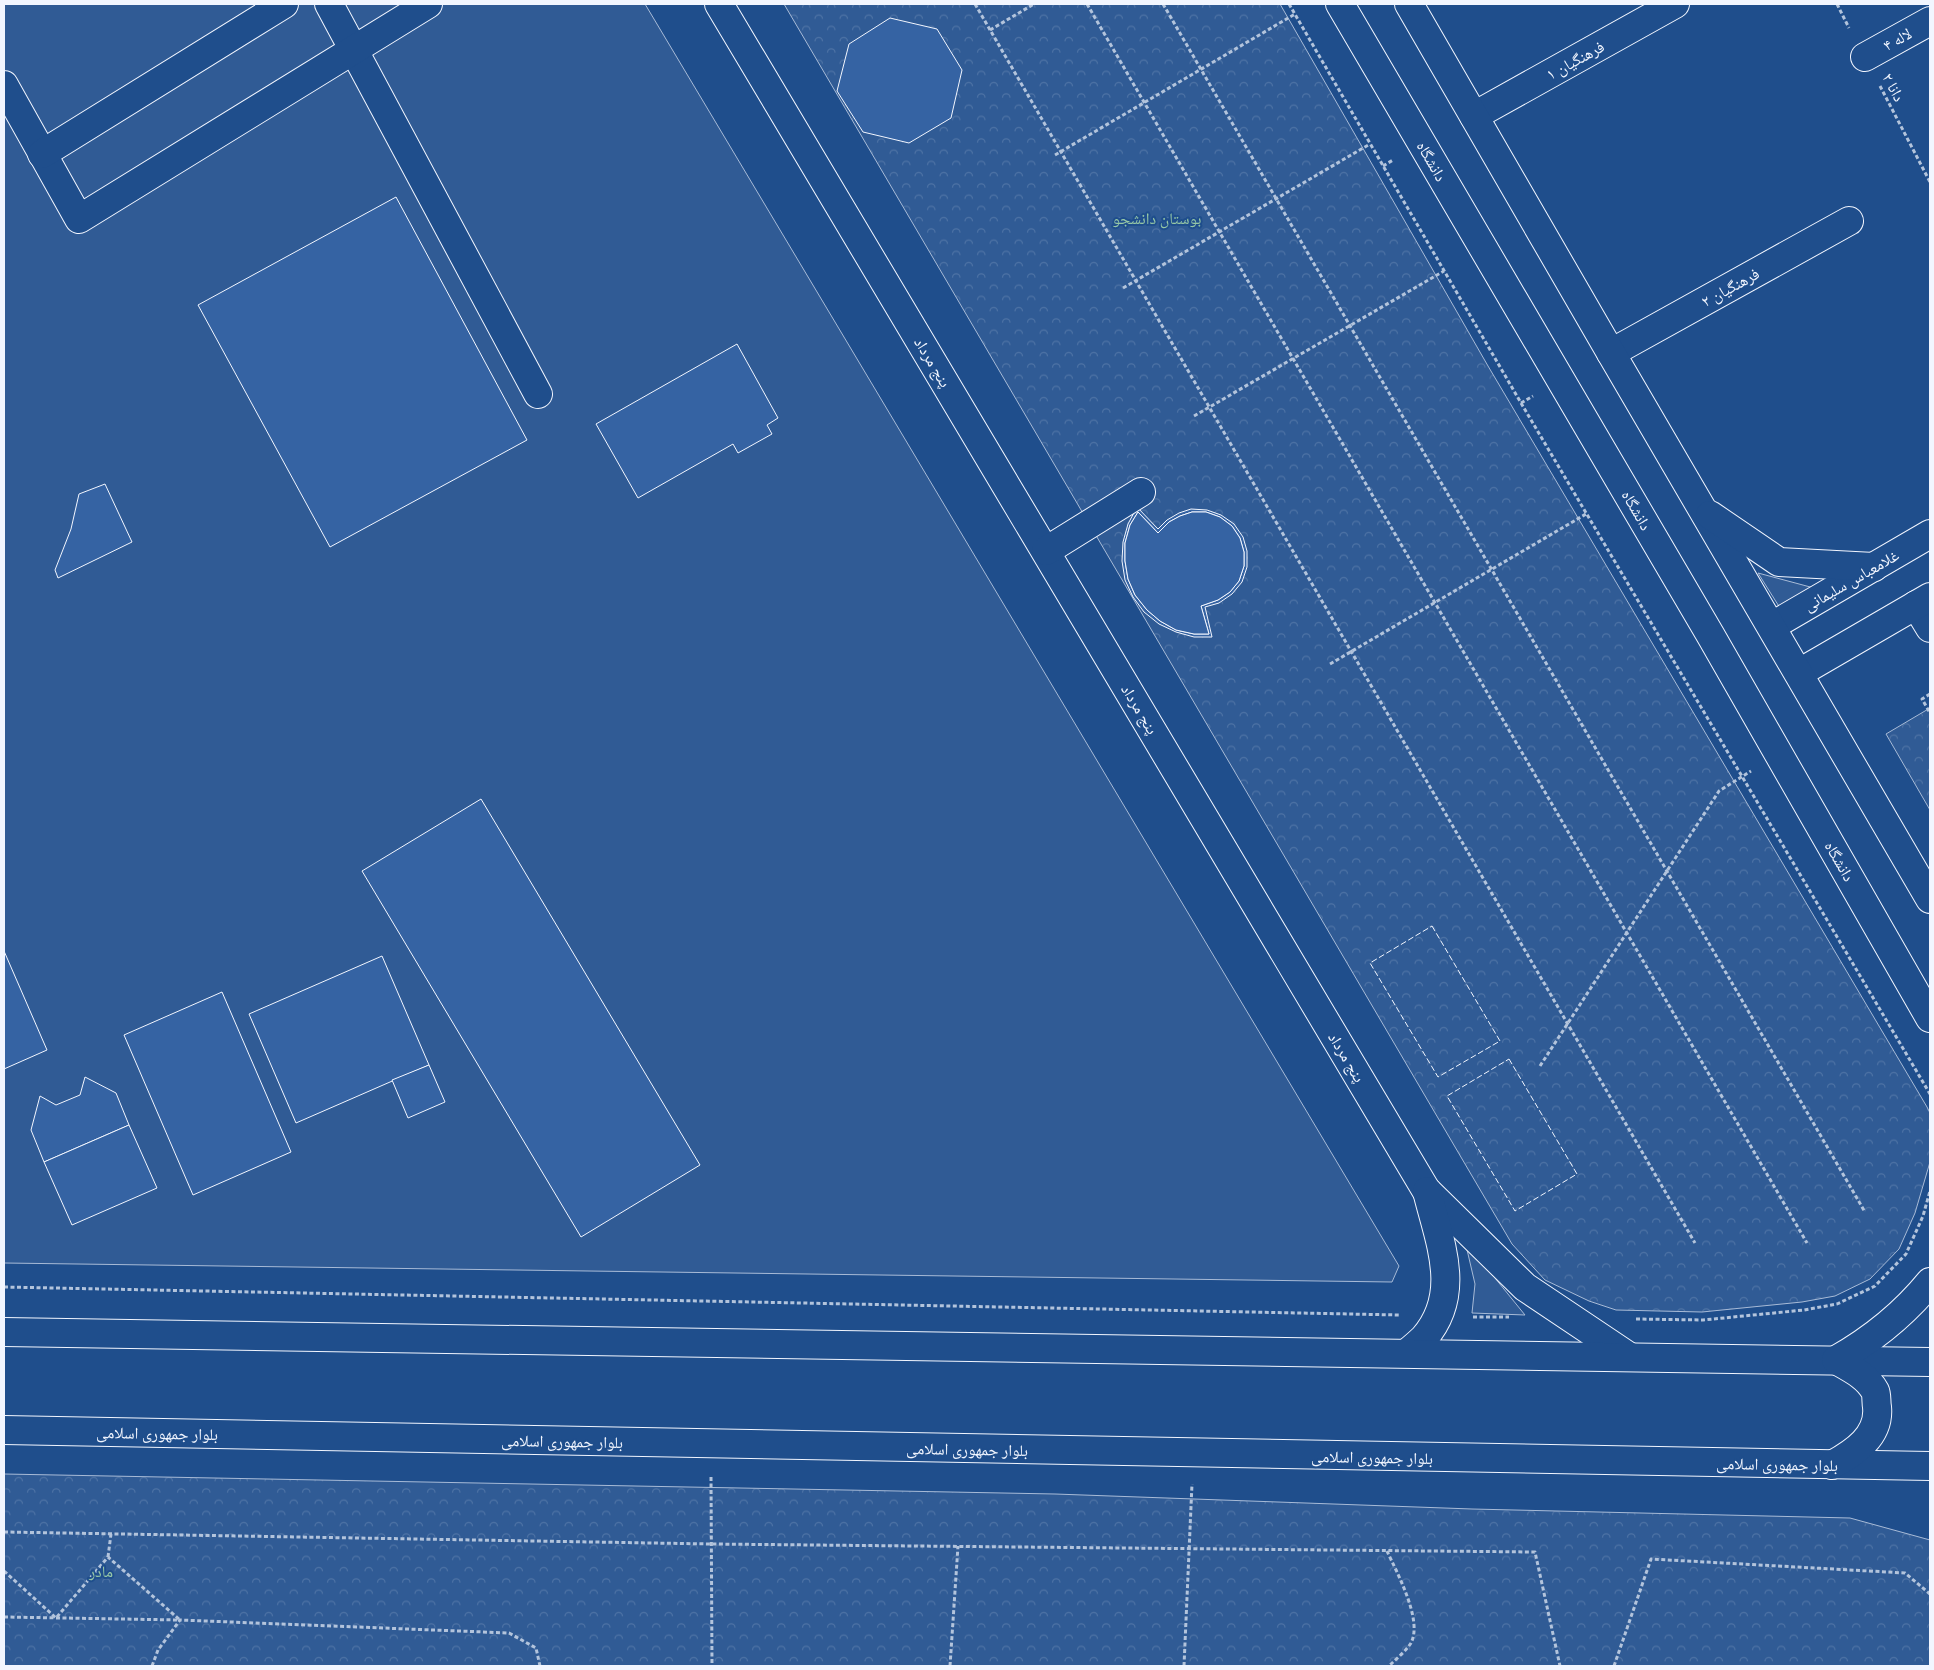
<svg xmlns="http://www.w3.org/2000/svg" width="1934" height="1670" viewBox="0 0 1934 1670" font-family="'Archivo Narrow','Noto Naskh Arabic',sans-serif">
  <defs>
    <pattern id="forest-crowns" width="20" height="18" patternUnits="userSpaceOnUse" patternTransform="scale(1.25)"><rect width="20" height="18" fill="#305b95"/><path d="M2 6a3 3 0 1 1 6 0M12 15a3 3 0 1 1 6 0" fill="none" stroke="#4e73a5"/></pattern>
  </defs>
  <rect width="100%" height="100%" fill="#1f4e8c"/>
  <g fill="#305b95" stroke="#a8bbd7">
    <path d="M4 4H645L1399 1266 1392 1282 4 1263Z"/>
    <path d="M1758 573 1814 588 1780 608Z"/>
    <path d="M1465 1241 1525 1315 1472 1313 1475 1284Z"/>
  </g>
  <g fill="url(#forest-crowns)" stroke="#a8bbd7">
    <path d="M784 4H1280L1488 366 1927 1107 1930 1113V1162L1915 1213 1899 1249 1870 1279 1835 1296 1802 1302 1702 1312 1616 1310 1589 1301 1545 1280 1512 1244Z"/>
    <path d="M1930 708V810L1886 734Z"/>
    <path d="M4 1474 1055 1494 1472 1509 1850 1518 1930 1540V1666H4Z"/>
  </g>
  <g fill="#3563a3" stroke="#f2f6ff" fill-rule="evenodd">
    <path d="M890 18 937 29 962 70 951 118 909 143 863 132 837 91 849 44Z"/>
    <path d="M396 197 527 440 330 547 198 305Z"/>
    <path d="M737 344 778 418 767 425 772 434 738 453 733 444 638 498 596 424Z"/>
    <path d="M105 484 132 542 58 578 55 570 71 529 79 494Z"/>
    <path d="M1137 507 1158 529 1167 520 1179 513 1191 509 1207 510 1221 515 1234 524 1243 537 1247 551V567L1242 582 1232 594 1219 603 1205 607 1212 637H1194L1176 632 1159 624 1144 612 1133 597 1125 580 1122 561 1123 542 1128 524ZM1138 512 1158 533 1169 522 1180 516 1192 512H1206L1220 517 1232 526 1240 538 1244 552V566L1239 581 1230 592 1218 600 1201 606 1209 634H1194L1176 630 1160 621 1147 610 1135 595 1128 579 1125 561V543L1130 525Z"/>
    <path d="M1138 512 1158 533 1169 522 1180 516 1192 512H1206L1220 517 1232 526 1240 538 1244 552V566L1239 581 1230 592 1218 600 1201 606 1209 634H1194L1176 630 1160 621 1147 610 1135 595 1128 579 1125 561V543L1130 525Z"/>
    <path d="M481 799 700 1165 581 1237 362 871Z"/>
    <path d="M4 951 47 1050 4 1069Z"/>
    <path d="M382 956 429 1065 296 1123 249 1014Z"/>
    <path d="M222 992 291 1152 193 1195 124 1035Z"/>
    <path d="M429 1065 445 1102 408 1118 392 1080Z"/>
    <path d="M85 1077 116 1093 129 1125 44 1162 31 1130 40 1096 56 1105 80 1095Z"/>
    <path d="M129 1125 157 1188 72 1225 44 1162Z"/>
  </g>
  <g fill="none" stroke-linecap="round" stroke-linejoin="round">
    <defs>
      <g id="minor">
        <path d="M329 4 538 394"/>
        <path d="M719 4 1426 1190 1525 1287 1628 1356"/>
        <path d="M1865 57 1930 21"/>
        <path d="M4 85 79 219 428 4"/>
        <path d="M1474 116 1675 4"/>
        <path d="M42 154 284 4"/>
        <path d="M1611 353 1849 221"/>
        <path d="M1046 551 1141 492"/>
        <path d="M1916 605 1930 628"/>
        <path d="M1772 626 1930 534"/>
        <path d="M1799 673 1930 597"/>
        <path d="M1407 1353C1413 1348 1419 1343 1424 1338 1463 1293 1439 1241 1427 1191"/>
      </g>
      <g id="major">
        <path d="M1340 4 1711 636 1930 1018"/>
        <path d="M1409 4 1611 353 1930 899"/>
        <path d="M1710 515 1779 562 1874 567"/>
        <path d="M4 1332 1930 1362"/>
        <path d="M4 1430 1930 1466"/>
        <path d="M1832 1465C1854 1453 1880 1436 1877 1407 1876 1402 1877 1395 1875 1391 1867 1376 1850 1368 1836 1360 1873 1339 1903 1315 1930 1282"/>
      </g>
    </defs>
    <use href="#minor" stroke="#f2f6ff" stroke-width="30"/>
    <use href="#major" stroke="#f2f6ff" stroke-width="30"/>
    <g stroke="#b3c4dc" stroke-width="3" stroke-dasharray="4 2.5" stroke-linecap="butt">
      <path d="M975 4 1695 1243"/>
      <path d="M1087 4 1807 1243"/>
      <path d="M1163 4 1865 1212"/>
      <path d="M1289 4 1521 403 1930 1094"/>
      <path d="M1837 4 1849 28"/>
      <path d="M990 30 1034 4"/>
      <path d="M1880 86 1930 182"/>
      <path d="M1055 155 1295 14"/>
      <path d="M1383 166 1393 160"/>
      <path d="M1123 288 1370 144"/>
      <path d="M1521 403 1533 396"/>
      <path d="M1194 416 1444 271"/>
      <path d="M1330 664 1586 514"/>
      <path d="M1930 694 1922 699 1930 713"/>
      <path d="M1540 1066 1719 791 1751 771"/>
      <path d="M4 1287 1399 1315"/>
      <path d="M1473 1317H1509"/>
      <path d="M1636 1319 1703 1320 1804 1310 1837 1304 1875 1286 1906 1254 1923 1216 1930 1191"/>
      <path d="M711 1477 712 1666"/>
      <path d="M4 1532 711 1544 1535 1552 1560 1666"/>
      <path d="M1387 1551C1397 1573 1423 1620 1411 1643 1406 1651 1396 1659 1389 1666"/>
      <path d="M108 1557 111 1534"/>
      <path d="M4 1571 56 1618 108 1557 180 1620"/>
      <path d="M4 1617 180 1620"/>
      <path d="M152 1666 158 1650 180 1620 509 1633 536 1648 540 1666"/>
      <path d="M950 1666 958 1546"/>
      <path d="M1184 1666 1192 1484"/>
      <path d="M1614 1666 1651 1559 1905 1573 1930 1594"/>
    </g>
    <use href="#minor" stroke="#1f4e8c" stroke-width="28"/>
    <use href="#major" stroke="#1f4e8c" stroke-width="28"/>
    <g stroke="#f2f6ff" stroke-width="1" stroke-dasharray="6 2.5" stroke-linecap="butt">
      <path d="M1432 926 1500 1041 1438 1077 1370 963Z"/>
      <path d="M1509 1059 1577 1174 1515 1211 1447 1096Z"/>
    </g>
  </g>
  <g text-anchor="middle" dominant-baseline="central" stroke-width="4" stroke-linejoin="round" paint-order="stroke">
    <g font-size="16" fill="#f2f6ff" stroke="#1f4e8c">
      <text transform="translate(1897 39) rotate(-29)">لاله ۴</text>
      <text transform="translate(1575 60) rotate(-29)">فرهنگیان ۱</text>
      <text transform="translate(1894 87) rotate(62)">دانا ۲</text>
      <text transform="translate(1432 161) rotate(60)">دانشگاه</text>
      <text transform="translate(1730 287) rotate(-29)">فرهنگیان ۲</text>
      <text transform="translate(933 362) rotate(59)">پنج مرداد</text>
      <text transform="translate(1637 510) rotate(60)">دانشگاه</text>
      <text transform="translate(1851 580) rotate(-30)">غلامعباس سلیمانی</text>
      <text transform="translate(1140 709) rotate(59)">پنج مرداد</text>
      <text transform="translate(1840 861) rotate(60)">دانشگاه</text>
      <text transform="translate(1347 1057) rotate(59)">پنج مرداد</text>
      <text transform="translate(157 1433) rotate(1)">بلوار جمهوری اسلامی</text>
      <text transform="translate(562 1441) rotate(1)">بلوار جمهوری اسلامی</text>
      <text transform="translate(967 1449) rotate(1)">بلوار جمهوری اسلامی</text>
      <text transform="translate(1372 1457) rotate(1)">بلوار جمهوری اسلامی</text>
      <text transform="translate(1777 1464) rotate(1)">بلوار جمهوری اسلامی</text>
    </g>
    <g font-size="16" fill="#97c8a6" stroke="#1f4e8c">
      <text x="1157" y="218">بوستان دانشجو</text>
      <text x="101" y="1571">مادر</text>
    </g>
  </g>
  <rect width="1934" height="1670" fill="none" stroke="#f2f6ff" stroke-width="10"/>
</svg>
